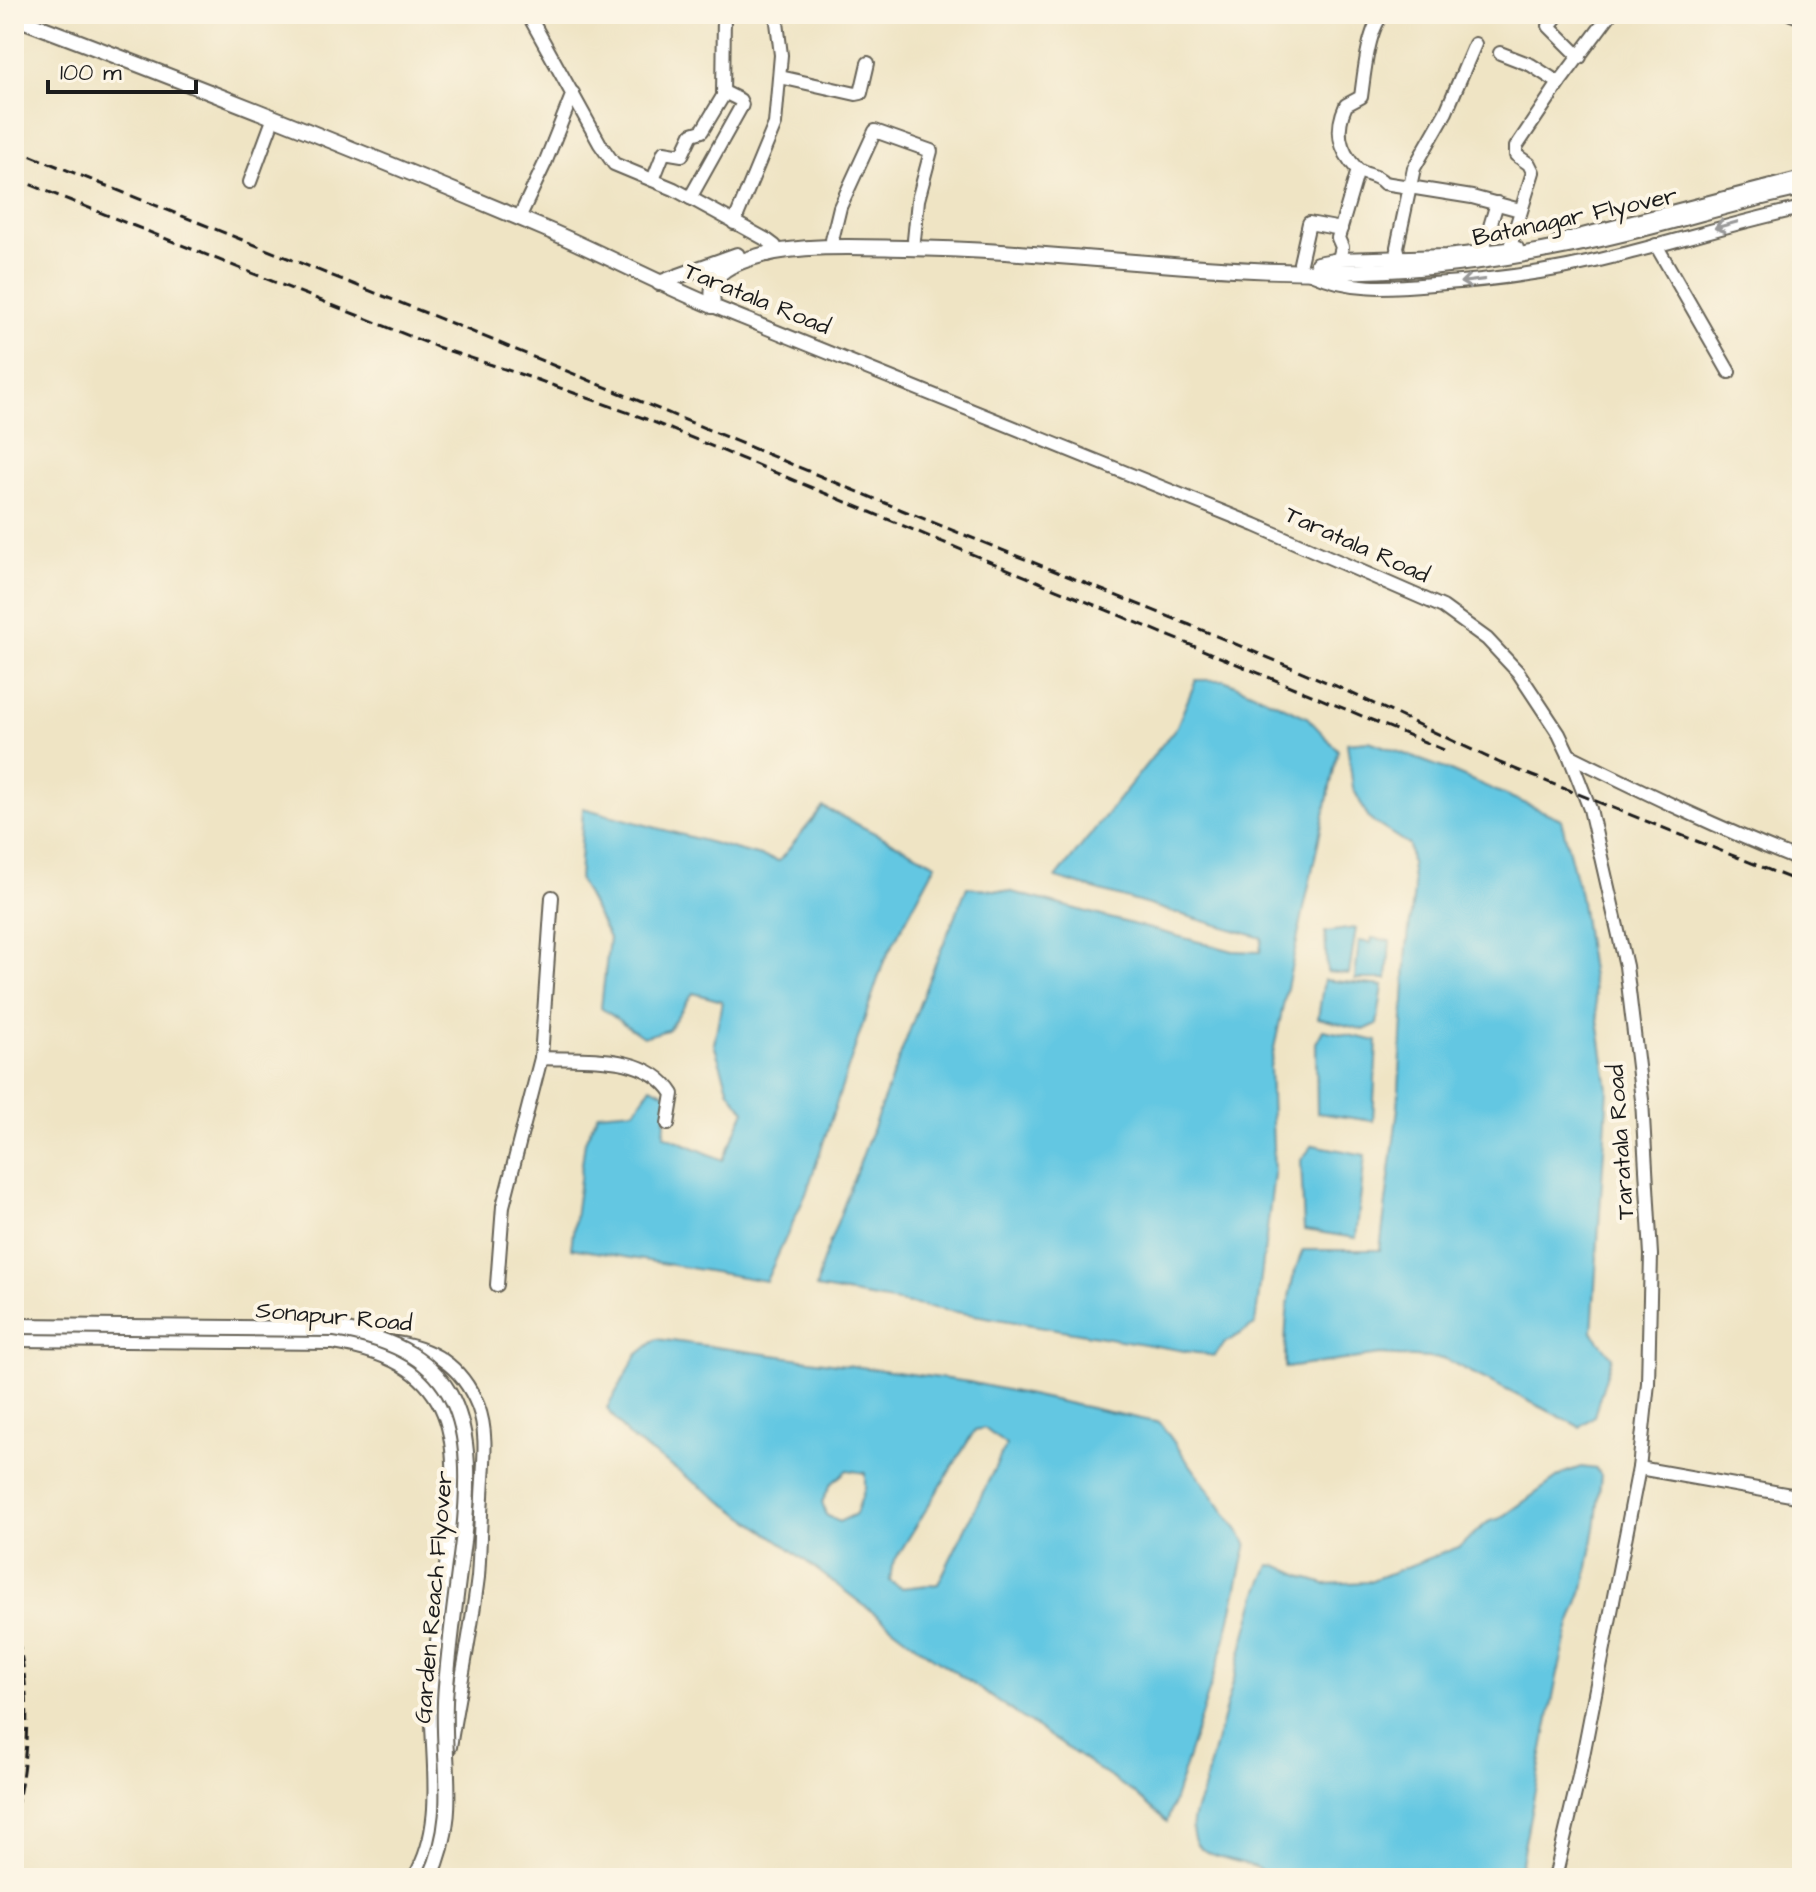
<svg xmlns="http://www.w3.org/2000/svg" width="1816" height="1892" viewBox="0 0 1816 1892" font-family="'Architects Daughter',sans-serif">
  <rect width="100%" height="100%" fill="#fcf5e5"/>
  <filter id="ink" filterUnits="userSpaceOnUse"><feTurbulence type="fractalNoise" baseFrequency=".0125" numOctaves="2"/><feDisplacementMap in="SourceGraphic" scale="16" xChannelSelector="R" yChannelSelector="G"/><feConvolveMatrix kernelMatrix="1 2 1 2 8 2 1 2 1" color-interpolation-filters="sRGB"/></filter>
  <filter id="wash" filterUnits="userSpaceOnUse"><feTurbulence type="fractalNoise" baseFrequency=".006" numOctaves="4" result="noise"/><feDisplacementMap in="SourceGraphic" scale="32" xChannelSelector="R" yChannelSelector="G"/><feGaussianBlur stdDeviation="1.8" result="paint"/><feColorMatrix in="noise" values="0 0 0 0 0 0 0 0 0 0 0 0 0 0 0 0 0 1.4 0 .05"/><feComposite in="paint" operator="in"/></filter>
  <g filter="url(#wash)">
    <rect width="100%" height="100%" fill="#efe4c4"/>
    <g fill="#64c7e2" stroke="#40727f" stroke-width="2" fill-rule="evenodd">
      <path d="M1196 680H1224L1307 717 1338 750 1270 1067 1274 1174 1255 1325 1225 1343 1214 1356 816 1288 822 1263 930 976 967 887 1012 892 1233 951 1260 952 1262 938 1056 878 1177 726Z"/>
      <path d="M1369 741 1448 770 1561 819 1580 895 1608 1089 1592 1332 1612 1357 1594 1416 1580 1427 1445 1359 1380 1355 1285 1368C1285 1328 1286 1287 1303 1250H1380L1398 1108 1407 946 1414 891 1409 845 1369 819 1353 788 1347 743Z"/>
      <path d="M823 807 936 864 884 961 806 1194 766 1281 571 1248 585 1141 598 1113 635 1110 651 1086 667 1094 664 1135 723 1160 745 1111 729 1091 714 1044 722 1001 693 993 668 1030 643 1037 601 1008 609 938 579 880 583 808 779 861Z"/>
      <path d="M1356 928 1349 974 1327 972 1325 932Z"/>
      <path d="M1372 938 1390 941 1387 979H1355L1359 941 1371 943Z"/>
      <path d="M1324 980 1383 986 1377 1024 1364 1030 1318 1018Z"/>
      <path d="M1323 1030 1377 1041 1373 1121 1317 1113 1316 1043Z"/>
      <path d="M1313 1145 1365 1155 1356 1238 1304 1230 1301 1160Z"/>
      <path d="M657 1339 969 1382 1160 1423 1247 1543 1225 1641 1167 1822 1135 1794 925 1652 778 1540 629 1437 607 1408 637 1355ZM984 1428 1006 1445 938 1584 901 1588 890 1581 892 1565 975 1430ZM847 1470 865 1473V1488L856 1514 839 1522 826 1515 822 1502 831 1484Z"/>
      <path d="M1581 1467 1596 1469 1601 1475 1596 1522 1585 1584 1570 1625 1557 1677 1518 1878H1272C1239 1847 1166 1873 1202 1794L1258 1592 1270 1565 1279 1566 1305 1578 1325 1584 1367 1582 1459 1547 1488 1522 1501 1518 1564 1473Z"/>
    </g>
  </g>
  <g filter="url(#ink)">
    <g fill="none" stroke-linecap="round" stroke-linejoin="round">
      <defs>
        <g id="minor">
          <path d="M528 14 600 144 614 164 674 189 767 240 775 246 767 255"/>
          <path d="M1363 14 1380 16"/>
          <path d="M1383 14C1368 29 1364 75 1361 97L1346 105C1335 129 1338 149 1357 169 1365 176 1377 174 1384 183L1472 197 1520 210"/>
          <path d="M1559 14 1549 26 1580 57"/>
          <path d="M1791 14 1802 18"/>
          <path d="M1500 53 1531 65 1559 83"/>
          <path d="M780 77 856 94 861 93 868 63"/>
          <path d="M653 180 664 152 682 155 692 134 702 131 723 96 724 14"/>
          <path d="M250 182 274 117"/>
          <path d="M690 198 742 105 740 100 724 92"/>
          <path d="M519 218 545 163 573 93"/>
          <path d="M734 223 775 124 781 55 776 14"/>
          <path d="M832 240 840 207 875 131 931 151 918 200 914 240"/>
          <path d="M1559 241 1802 178"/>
          <path d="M1656 245 1729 372"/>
          <path d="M1509 250 1533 172 1529 164 1516 155V147L1559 83 1609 16 1607 14"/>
          <path d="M1482 253 1497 203"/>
          <path d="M1339 259 1342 247 1338 238 1358 170"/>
          <path d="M1400 259 1397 247 1414 168 1446 112 1475 44"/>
          <path d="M1300 263 1309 223 1341 229"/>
          <path d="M1317 263 1339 259 1446 256 1517 248"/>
          <path d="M1308 272C1351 291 1387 288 1433 284 1496 280 1559 271 1620 255 1681 240 1740 221 1802 208"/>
          <path d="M713 306 1255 525 1443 607 1487 639 1518 672 1559 734 1569 755 1590 809 1626 966 1642 1100 1651 1255 1648 1383 1639 1468 1579 1776 1555 1878"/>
          <path d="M1569 755C1646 793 1722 830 1802 861"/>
          <path d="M541 1058C584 1060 646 1052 673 1094L668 1124"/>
          <path d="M497 1285 503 1206 541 1058 552 897"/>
          <path d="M389 1342C431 1347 461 1364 478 1406 489 1435 483 1467 482 1497 480 1524 480 1551 478 1577 471 1634 459 1691 450 1747"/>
          <path d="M1639 1468 1802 1497"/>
        </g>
        <g id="major">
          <path d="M14 17C192 84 368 154 543 228 600 252 655 282 713 306"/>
          <path d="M659 283 737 255"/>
          <path d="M713 306C711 287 712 276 731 266 779 242 851 247 904 248 1079 250 1254 284 1430 267 1496 260 1562 249 1626 233 1685 219 1743 200 1802 188"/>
          <path d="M14 1339 334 1342C464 1363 461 1442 449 1551 443 1596 438 1641 433 1686 429 1750 450 1820 415 1878"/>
        </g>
      </defs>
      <use href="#minor" stroke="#666257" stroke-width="16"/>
      <use href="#major" stroke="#666257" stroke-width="18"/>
      <use href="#minor" stroke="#fff" stroke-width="12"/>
      <use href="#major" stroke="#fff" stroke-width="14"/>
      <g stroke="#1c1c1c" stroke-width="3" stroke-dasharray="12 6" stroke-linecap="butt">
        <path d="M14 149 456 325 902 510 1190 625 1336 686 1500 763 1802 883"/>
        <path d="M14 178 437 347 538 380 646 419 1444 750"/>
        <path d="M14 284 17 293 14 336"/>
        <path d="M14 1621C32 1692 30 1749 14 1820"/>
      </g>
      <defs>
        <path id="major-bridge" d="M14 1326 335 1329C465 1350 476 1426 463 1541 457 1589 450 1638 446 1686 439 1757 462 1809 430 1878"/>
      </defs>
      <use href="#major-bridge" stroke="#666257" stroke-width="18" stroke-linecap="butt"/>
      <use href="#major-bridge" stroke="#fff" stroke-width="14"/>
    </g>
    <defs><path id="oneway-shaft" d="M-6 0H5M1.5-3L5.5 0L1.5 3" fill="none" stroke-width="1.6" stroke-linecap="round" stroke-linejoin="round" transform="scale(2)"/></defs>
    <g stroke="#999">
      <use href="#oneway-shaft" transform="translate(1726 225) rotate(164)"/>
      <use href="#oneway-shaft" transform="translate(1472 281) rotate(173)"/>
    </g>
  </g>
  <g text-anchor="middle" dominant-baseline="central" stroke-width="8" stroke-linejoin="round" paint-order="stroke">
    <g font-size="24" fill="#1c1c1c" stroke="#fcf5e5">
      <text transform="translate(1575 217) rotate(-12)">Batanagar Flyover</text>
      <text transform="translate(757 299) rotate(22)">Taratala Road</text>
      <text transform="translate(1357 545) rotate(24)">Taratala Road</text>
      <text transform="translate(1621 1142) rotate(-94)">Taratala Road</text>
      <text transform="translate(334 1317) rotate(5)">Sonapur Road</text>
      <text transform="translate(434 1597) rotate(-85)">Garden Reach Flyover</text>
    </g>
  </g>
  <rect width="1816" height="1892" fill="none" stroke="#fcf5e5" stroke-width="48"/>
  <path d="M48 80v12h148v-12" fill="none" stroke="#1c1c1c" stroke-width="4"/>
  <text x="60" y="80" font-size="24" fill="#1c1c1c" stroke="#fcf5e5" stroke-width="6" paint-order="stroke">100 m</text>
</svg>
